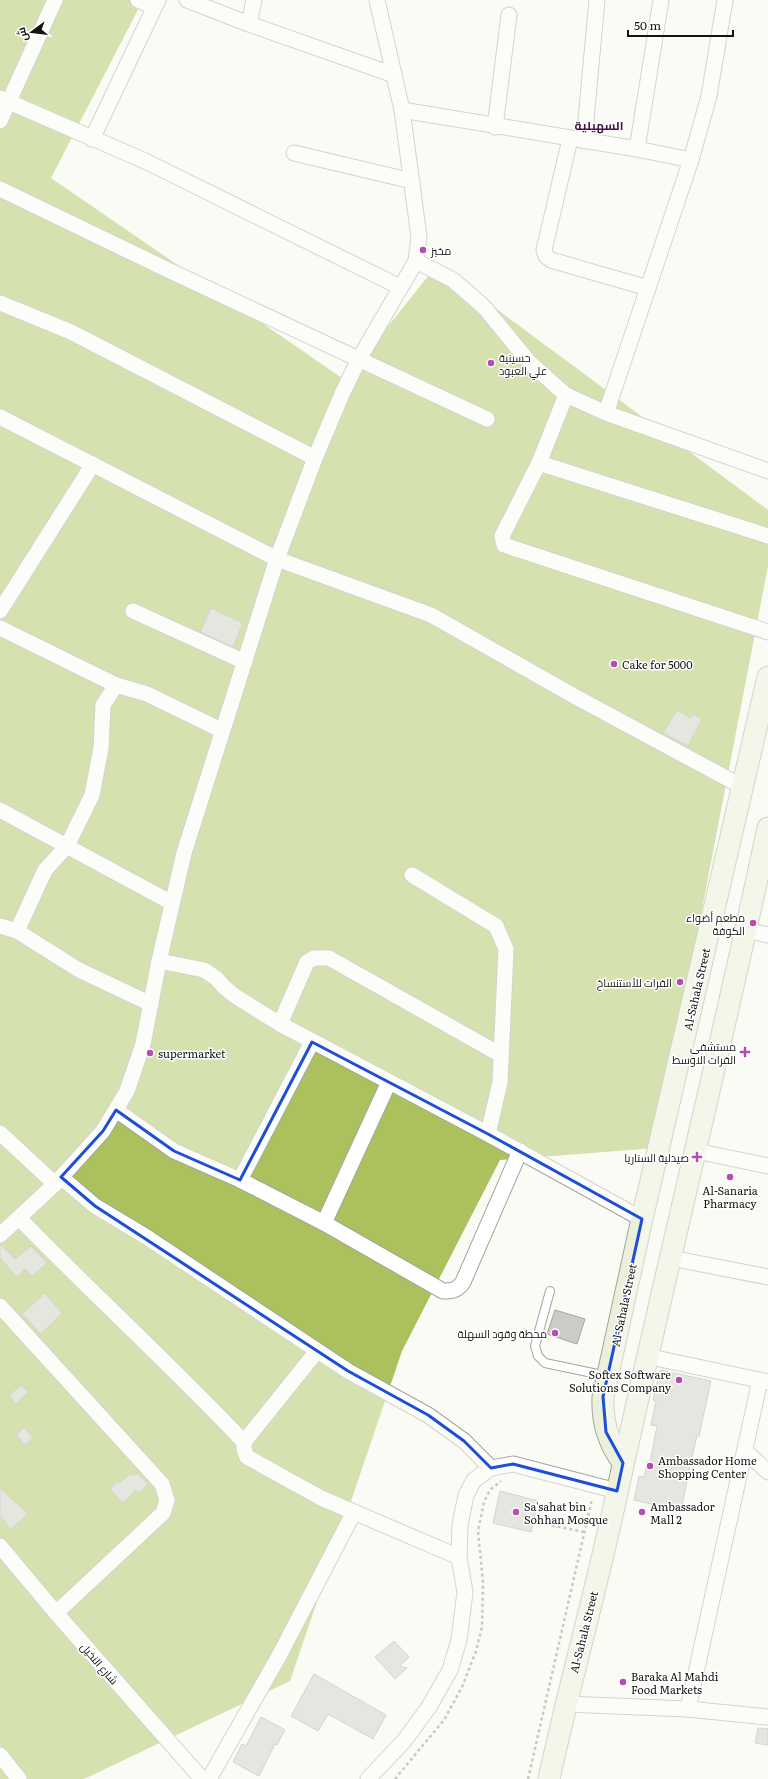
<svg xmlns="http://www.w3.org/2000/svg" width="768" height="1779" viewBox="0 0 768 1779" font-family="Literata,Cairo,serif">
  <rect width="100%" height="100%" fill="#f9fbf4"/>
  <path fill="#aac15e" d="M0 0H143L51 178 345 380 437 265 768 510V566L656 1148 500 1160 402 1351 290 1681 84 1779H0Z"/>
  <g fill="#caccc5" stroke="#a4a69f">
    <path d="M211 608 243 623 233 647 200 632Z"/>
    <path d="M677 710 690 718 693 714 702 719 688 746 663 733Z"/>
    <path d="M0 1244 15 1259 31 1246 47 1263 32 1276 25 1269 17 1277 0 1258Z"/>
    <path d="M45 1293 62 1313 41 1334 22 1314Z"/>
    <path d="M555 1310 585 1319 577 1344 547 1334Z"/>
    <path d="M660 1370 711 1381 699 1436H697L691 1461 681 1511 634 1500 639 1476 644 1477 648 1461 650 1462 657 1426 651 1425 656 1401 653 1400Z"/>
    <path d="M21 1385 28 1392 16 1404 9 1395Z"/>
    <path d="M24 1427 33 1438 25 1445 16 1435Z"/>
    <path d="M131 1473 134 1476 137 1473 148 1484 139 1493 136 1490 123 1503 110 1489 118 1481 120 1483Z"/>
    <path d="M0 1488 28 1514 11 1529 0 1516Z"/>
    <path d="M500 1491 538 1501 531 1532 493 1523Z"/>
    <path d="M394 1641 409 1657 400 1666 407 1668 395 1679 375 1657Z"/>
    <path d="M314 1674 386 1715 373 1739 328 1714 318 1731 291 1716Z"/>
    <path d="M261 1717 285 1730 277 1745 275 1744 259 1776 233 1762 242 1744 246 1746Z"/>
    <path d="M758 1728 768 1729V1745L755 1743Z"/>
  </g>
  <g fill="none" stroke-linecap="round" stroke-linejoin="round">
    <defs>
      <path id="service" d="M550 1291 535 1346 538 1356 545 1363 607 1376"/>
      <g id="minor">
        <path d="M138 0 154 7"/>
        <path d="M187 0 249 24 394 75"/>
        <path d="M249 24 254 0"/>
        <path d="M0 98 145 161 400 287"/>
        <path d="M402 110 637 149 691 160"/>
        <path d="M0 121 55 0"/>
        <path d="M495 127 509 15"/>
        <path d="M92 139 158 0"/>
        <path d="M570 139 544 250 546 256 551 260 648 288"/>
        <path d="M584 141 597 0"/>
        <path d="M637 149 661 0"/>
        <path d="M294 153 412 181"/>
        <path d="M0 189 168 270 487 419"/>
        <path d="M416 261 453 280 484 307 529 362 566 395 606 413 768 471"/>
        <path d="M0 303 71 332 315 458"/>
        <path d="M566 395 539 463 502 536 504 545 768 632"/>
        <path d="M606 413 691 160 709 96 725 0"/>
        <path d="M0 417 277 559 431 615 574 696 743 787"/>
        <path d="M539 463 768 536"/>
        <path d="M0 611 93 464"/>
        <path d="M133 611 245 662"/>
        <path d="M0 628 116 685"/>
        <path d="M0 810 172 903"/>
        <path d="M412 875 496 926 506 949 500 1082 488 1134"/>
        <path d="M0 926 17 931"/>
        <path d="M746 930 768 935"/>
        <path d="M159 961 204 970 216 978 224 987 235 996 280 1024 488 1134 642 1219"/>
        <path d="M151 1004 79 970 17 931 45 870 67 846 92 795 101 748 103 705 116 685 147 694 221 730"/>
        <path d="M280 1024 307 962 314 958H329L501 1055"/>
        <path d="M116 1110 174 1151 240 1180 324 1223 443 1291C452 1291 458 1290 463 1282L520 1151"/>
        <path d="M0 1133 55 1184"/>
        <path d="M696 1151 768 1166"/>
        <path d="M61 1177 95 1206 145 1236 348 1371 428 1415 464 1441 491 1468"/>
        <path d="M240 1180 312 1042"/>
        <path d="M19 1218C93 1294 171 1365 244 1442"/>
        <path d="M324 1223 389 1082"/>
        <path d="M0 1235 55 1184 103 1131 127 1091 143 1044 159 961 184 853 277 559 315 458 342 394 359 359 416 261 419 237 402 110 377 0"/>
        <path d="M671 1258 768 1277"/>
        <path d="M0 1306 162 1484 167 1500 163 1513 56 1613"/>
        <path d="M317 1351 244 1442V1449L247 1457 321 1498 459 1557"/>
        <path d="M646 1356 768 1382"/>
        <path d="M745 1451 768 1472"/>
        <path d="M0 1546 56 1613 202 1779"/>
        <path d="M565 1704 688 1709 768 1717"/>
        <path d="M688 1709 760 1380"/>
        <path d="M0 1755 19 1779"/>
        <path d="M209 1779 279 1656 354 1512"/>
        <path d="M368 1779 404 1741 429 1707 450 1670 459 1640 465 1592 459 1557 460 1525 466 1495 474 1480 491 1468 513 1464 617 1491"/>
      </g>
      <g id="secondary">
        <path d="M623 1463C608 1442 602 1422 603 1397L642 1219 768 677"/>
        <path d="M549 1779C569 1686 595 1595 615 1502 664 1277 720 1054 768 828"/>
      </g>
    </defs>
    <use href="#service" stroke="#a3a59e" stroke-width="10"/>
    <use href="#minor" stroke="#a3a59e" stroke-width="17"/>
    <use href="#secondary" stroke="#a3a59e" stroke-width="23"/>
    <g stroke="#8a8c87" stroke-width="2.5" stroke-dasharray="3 3" stroke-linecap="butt">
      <path d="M540 1523 584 1532"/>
      <path d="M395 1779 444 1720 462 1687 476 1651 482 1627 483 1582 478 1531 484 1502 490 1490 501 1481"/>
      <path d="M528 1779 592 1499"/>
    </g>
    <use href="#service" stroke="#fff" stroke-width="8"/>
    <use href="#minor" stroke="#fff" stroke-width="15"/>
    <use href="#secondary" stroke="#eaf0da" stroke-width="21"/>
  </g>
  <path d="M0 0H768V1779H0ZM312 1042 488 1134 642 1219 603 1397 606 1432 623 1463 617 1491 513 1464 491 1468 464 1441 428 1415 348 1371 95 1206 61 1177 103 1131 116 1110 174 1151 240 1180Z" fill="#f9fbf4" fill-opacity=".55" fill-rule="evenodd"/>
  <path fill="none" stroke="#1d4ed8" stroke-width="3" stroke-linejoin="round" d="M312 1042 488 1134 642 1219 603 1397 606 1432 623 1463 617 1491 513 1464 491 1468 464 1441 428 1415 348 1371 95 1206 61 1177 103 1131 116 1110 174 1151 240 1180Z"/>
  <g fill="#b54cae" stroke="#fff" stroke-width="1.5">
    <circle cx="423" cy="250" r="4"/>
    <circle cx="491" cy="363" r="4"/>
    <circle cx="614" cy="664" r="4"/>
    <circle cx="753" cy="923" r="4"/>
    <circle cx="680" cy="982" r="4"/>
    <path d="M743 1046h4v4h4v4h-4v4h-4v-4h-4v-4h4z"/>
    <circle cx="150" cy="1053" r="4"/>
    <path d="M695 1151h4v4h4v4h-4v4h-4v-4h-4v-4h4z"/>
    <circle cx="730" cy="1177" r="4"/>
    <circle cx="555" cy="1333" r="4"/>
    <circle cx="679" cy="1380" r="4"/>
    <circle cx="650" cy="1466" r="4"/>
    <circle cx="516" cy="1512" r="4"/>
    <circle cx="642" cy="1512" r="4"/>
    <circle cx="623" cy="1682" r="4"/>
  </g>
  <g text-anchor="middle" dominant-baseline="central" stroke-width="3" stroke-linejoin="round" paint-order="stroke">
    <g font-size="11" fill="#131412" stroke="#fff" text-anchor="start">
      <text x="431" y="250">مخبز</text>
      <text x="499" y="357">حسينية<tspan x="499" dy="13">علي العبود</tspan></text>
      <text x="622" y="664">Cake for 5000</text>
      <text x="745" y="917" text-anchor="end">مطعم أضواء<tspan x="745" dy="13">الكوفة</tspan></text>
      <text x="672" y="982" text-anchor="end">الفرات للأستنساخ</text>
      <text x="736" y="1046" text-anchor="end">مستشفى<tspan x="736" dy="13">الفرات الاوسط</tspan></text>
      <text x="158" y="1053">supermarket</text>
      <text x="689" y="1157" text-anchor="end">صيدلية السناريا</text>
      <text x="730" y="1190" text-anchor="middle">Al-Sanaria<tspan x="730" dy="13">Pharmacy</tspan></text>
      <text x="547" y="1333" text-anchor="end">محطة وقود السهلة</text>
      <text x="671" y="1374" text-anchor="end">Softex Software<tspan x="671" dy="13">Solutions Company</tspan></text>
      <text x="658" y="1460">Ambassador Home<tspan x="658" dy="13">Shopping Center</tspan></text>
      <text x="524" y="1506">Sa'sahat bin<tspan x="524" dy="13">Sohhan Mosque</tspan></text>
      <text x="650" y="1506">Ambassador<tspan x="650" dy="13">Mall 2</tspan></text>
      <text x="631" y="1676">Baraka Al Mahdi<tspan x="631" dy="13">Food Markets</tspan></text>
    </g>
    <g font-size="11" fill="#131412" stroke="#fff">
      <text transform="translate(696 989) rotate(-77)">Al-Sahala Street</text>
      <text transform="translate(623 1305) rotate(-78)">Al-Sahala Street</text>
      <text transform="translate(583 1632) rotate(-76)">Al-Sahala Street</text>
      <text transform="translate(100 1663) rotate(49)">شارع النخيل</text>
    </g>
    <g font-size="12" font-weight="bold" fill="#451242" stroke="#fff">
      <text x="599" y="125">السهيلية</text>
    </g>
  </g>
  <g transform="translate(32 32) rotate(255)" stroke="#ffffff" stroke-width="3" paint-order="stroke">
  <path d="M0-3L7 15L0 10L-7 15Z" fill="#131412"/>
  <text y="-6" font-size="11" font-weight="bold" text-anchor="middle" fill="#131412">ش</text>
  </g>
  <path d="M628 30v6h105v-6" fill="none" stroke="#131412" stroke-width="2"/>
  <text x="634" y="30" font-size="12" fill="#131412" stroke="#ffffff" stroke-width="3" paint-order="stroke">50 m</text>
</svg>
